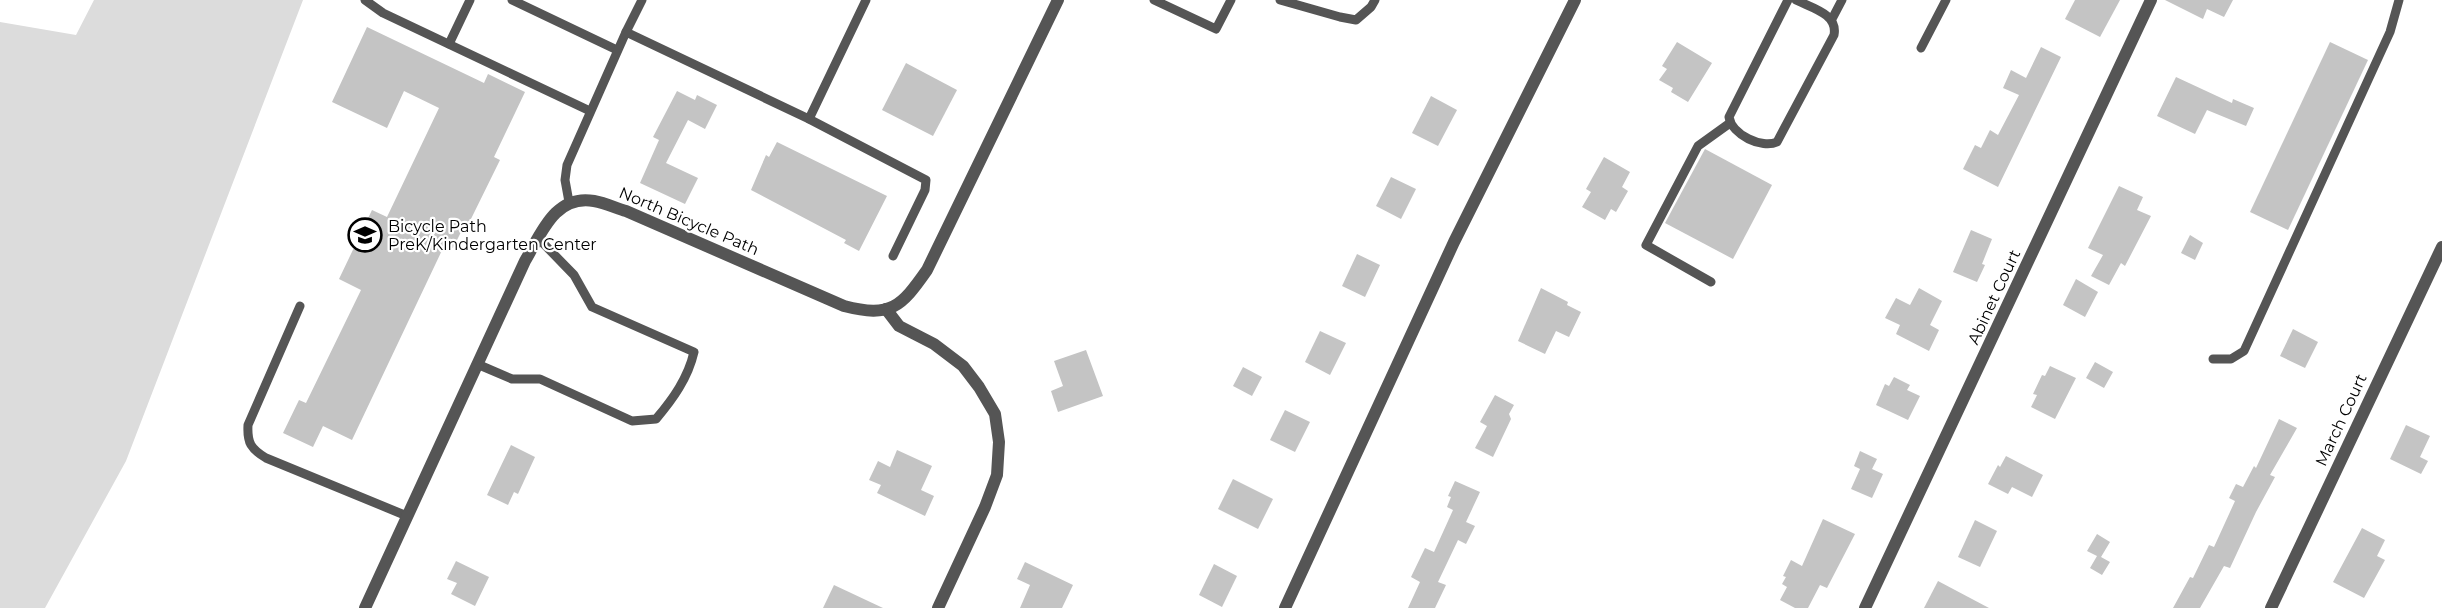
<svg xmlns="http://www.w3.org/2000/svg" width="2442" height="608" viewBox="0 0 2442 608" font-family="Montserrat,sans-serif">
  <rect width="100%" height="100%" fill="#fff"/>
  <path fill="#dcdcdc" d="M94 0H303L126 461 45 608H0V22L76 35Z"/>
  <g fill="#c4c4c4">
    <path d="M2075 0H2120L2100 37 2065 19Z"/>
    <path d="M2165 0H2233L2224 17 2207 9 2203 19Z"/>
    <path d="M367 27 484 83 488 74 525 92 494 157 500 160 469 223 466 222 453 248 445 244 352 440 323 426 313 447 283 433 299 400 306 403 361 290 339 279 372 210 387 217 439 108 404 91 387 128 332 102Z"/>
    <path d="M1677 42 1712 63 1688 102 1671 92 1673 88 1659 80 1667 69 1662 66Z"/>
    <path d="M2330 42 2368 60 2288 230 2250 212Z"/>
    <path d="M2041 47 2061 57 1998 187 1963 169 1975 145 1981 148 1990 130 1998 135 2019 95 2003 88 2011 70 2026 78Z"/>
    <path d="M906 63 957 90 933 136 882 110Z"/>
    <path d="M2176 77 2232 103 2233 99 2254 108 2246 126 2207 110 2195 134 2157 116Z"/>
    <path d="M677 91 695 100 697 95 717 105 705 129 688 120 666 163 698 178 685 204 640 183 659 140 653 137Z"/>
    <path d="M1431 96 1457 110 1438 146 1412 133Z"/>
    <path d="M777 142 887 196 859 251 844 243 846 240 751 190 766 155 769 157Z"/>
    <path d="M1705 149 1772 185 1733 259 1665 223Z"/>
    <path d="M1604 157 1630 172 1622 187 1628 191 1616 212 1611 209 1605 220 1582 207 1591 192 1586 189Z"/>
    <path d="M1391 177 1416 189 1401 219 1376 206Z"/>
    <path d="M2119 186 2143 197 2137 210 2151 216 2125 266 2121 263 2109 285 2091 276 2103 255 2088 248Z"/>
    <path d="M1971 230 1992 239 1982 264 1985 265 1977 282 1953 272Z"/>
    <path d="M2190 235 2203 243 2195 260 2181 253Z"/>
    <path d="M1357 254 1380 265 1365 297 1342 286Z"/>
    <path d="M2076 279 2098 292 2085 317 2063 305Z"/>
    <path d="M1541 288 1568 302 1567 305 1581 312 1569 337 1556 331 1545 354 1518 341Z"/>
    <path d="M1919 288 1942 301 1930 325 1939 330 1929 351 1896 334 1900 325 1885 318 1896 298 1910 305Z"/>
    <path d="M2293 329 2318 342 2305 368 2280 356Z"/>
    <path d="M1320 331 1346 343 1330 375 1305 362Z"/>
    <path d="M1086 350 1103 396 1058 412 1051 391 1063 386 1054 361Z"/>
    <path d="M2095 362 2113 372 2104 388 2086 378Z"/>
    <path d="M2050 366 2076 378 2055 419 2031 407 2037 395 2033 394 2042 375 2045 376Z"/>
    <path d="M1243 367 1262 377 1252 396 1233 386Z"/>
    <path d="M1894 377 1910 385 1907 390 1920 396 1908 420 1876 405 1885 384 1889 386Z"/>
    <path d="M1495 395 1514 405 1509 414 1511 419 1493 457 1475 448 1487 426 1480 422Z"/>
    <path d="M1285 410 1310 422 1295 452 1270 440Z"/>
    <path d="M2279 419 2297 428 2270 475 2275 477 2256 512 2230 568 2224 566 2200 608H2173L2190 577 2193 578 2209 545 2214 547 2235 501 2229 498 2236 484 2243 487 2254 466 2256 468Z"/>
    <path d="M2406 425 2430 436 2420 457 2428 461 2421 474 2390 459Z"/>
    <path d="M511 445 535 457 518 494 514 492 508 505 487 495Z"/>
    <path d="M897 450 932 466 921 490 934 496 925 516 877 493 881 485 869 480 878 461 890 467Z"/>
    <path d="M1860 451 1877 459 1872 469 1883 474 1872 498 1851 489 1860 469 1854 466Z"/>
    <path d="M2006 456 2043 475 2032 497 2012 487 2008 494 1988 484 1998 465 2000 467Z"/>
    <path d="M1233 479 1273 499 1258 529 1218 509Z"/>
    <path d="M1455 481 1480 492 1466 522 1475 526 1466 544 1458 540 1438 582 1446 585 1435 608H1408L1420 582 1411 577 1425 548 1434 552 1453 510 1447 507 1451 497 1448 496Z"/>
    <path d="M1823 519 1855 534 1827 588 1820 585 1808 608H1795L1780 600 1787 587 1782 584 1786 577 1783 576 1791 560 1802 566Z"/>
    <path d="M1975 520 1997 531 1980 567 1958 557Z"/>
    <path d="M2362 528 2385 540 2377 556 2385 560 2364 598 2333 582Z"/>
    <path d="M2097 534 2110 542 2101 557 2110 562 2102 575 2090 568 2097 556 2087 551Z"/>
    <path d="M456 561 489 577 475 606 451 594 457 583 447 579Z"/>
    <path d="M1025 562 1073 585 1062 608H1020L1030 585 1017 579Z"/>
    <path d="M1214 564 1237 576 1222 607 1199 595Z"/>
    <path d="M1938 581 1989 608H1924Z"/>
    <path d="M834 585 883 608H823Z"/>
  </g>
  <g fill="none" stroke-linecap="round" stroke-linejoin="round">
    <g stroke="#555" stroke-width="9">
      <path d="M365 0 383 13 590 111"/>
      <path d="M512 0 617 50"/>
      <path d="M1154 0 1216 29 1231 0"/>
      <path d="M1280 0 1340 17 1356 20 1371 7 1375 0"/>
      <path d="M1788 0 1729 117C1732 135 1762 149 1777 142L1834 35C1838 14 1812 8 1796 0"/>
      <path d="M1832 19 1842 0"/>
      <path d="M626 32 642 0"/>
      <path d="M449 44 470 0"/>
      <path d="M1921 48 1946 0"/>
      <path d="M809 119 866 0"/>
      <path d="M569 202 565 180 567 165 626 32 809 119 926 180 925 190 893 256"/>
      <path d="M1711 282 1646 245 1698 146 1730 123"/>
      <path d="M300 306 248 425C247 443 251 449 266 458L407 516"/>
      <path d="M2213 359H2231L2244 351 2390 32 2399 0"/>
      <path d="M477 364 512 379H540L632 421 656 419C673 399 688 378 694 352L592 307 574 275 538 238"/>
    </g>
    <g stroke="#555" stroke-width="12">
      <path d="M886 309 899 326 934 344 963 366 979 387 995 414 999 442 997 475 985 507 938 608"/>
      <path d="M1865 608 2151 0"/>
      <path d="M2271 608 2442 247"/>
    </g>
    <g stroke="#555" stroke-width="12">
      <path d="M365 608 525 261C541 234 555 194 594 201 605 203 616 208 626 211L844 306C891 318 901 307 927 270L1058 0"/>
      <path d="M1285 608 1454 242 1575 0"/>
    </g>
  </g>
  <defs>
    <symbol id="school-ring" viewBox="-11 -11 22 22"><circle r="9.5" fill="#fff" stroke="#000" stroke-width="1.5"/><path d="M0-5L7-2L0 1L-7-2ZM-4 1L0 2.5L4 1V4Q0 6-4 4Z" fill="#000"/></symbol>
  </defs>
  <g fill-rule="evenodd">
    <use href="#school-ring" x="346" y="216" width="38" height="38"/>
  </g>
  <g text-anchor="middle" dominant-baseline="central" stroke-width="4.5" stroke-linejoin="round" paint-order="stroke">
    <g font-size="16" fill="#000" stroke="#fff">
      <text transform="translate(689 221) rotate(23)">North Bicycle Path</text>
      <text transform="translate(1994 297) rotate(-65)">Abinet Court</text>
      <text transform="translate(2341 420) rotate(-65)">March Court</text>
    </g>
    <g font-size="16" fill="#000" stroke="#fff" text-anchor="start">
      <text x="388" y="226">Bicycle Path<tspan x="388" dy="18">PreK/Kindergarten Center</tspan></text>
    </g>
  </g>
</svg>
